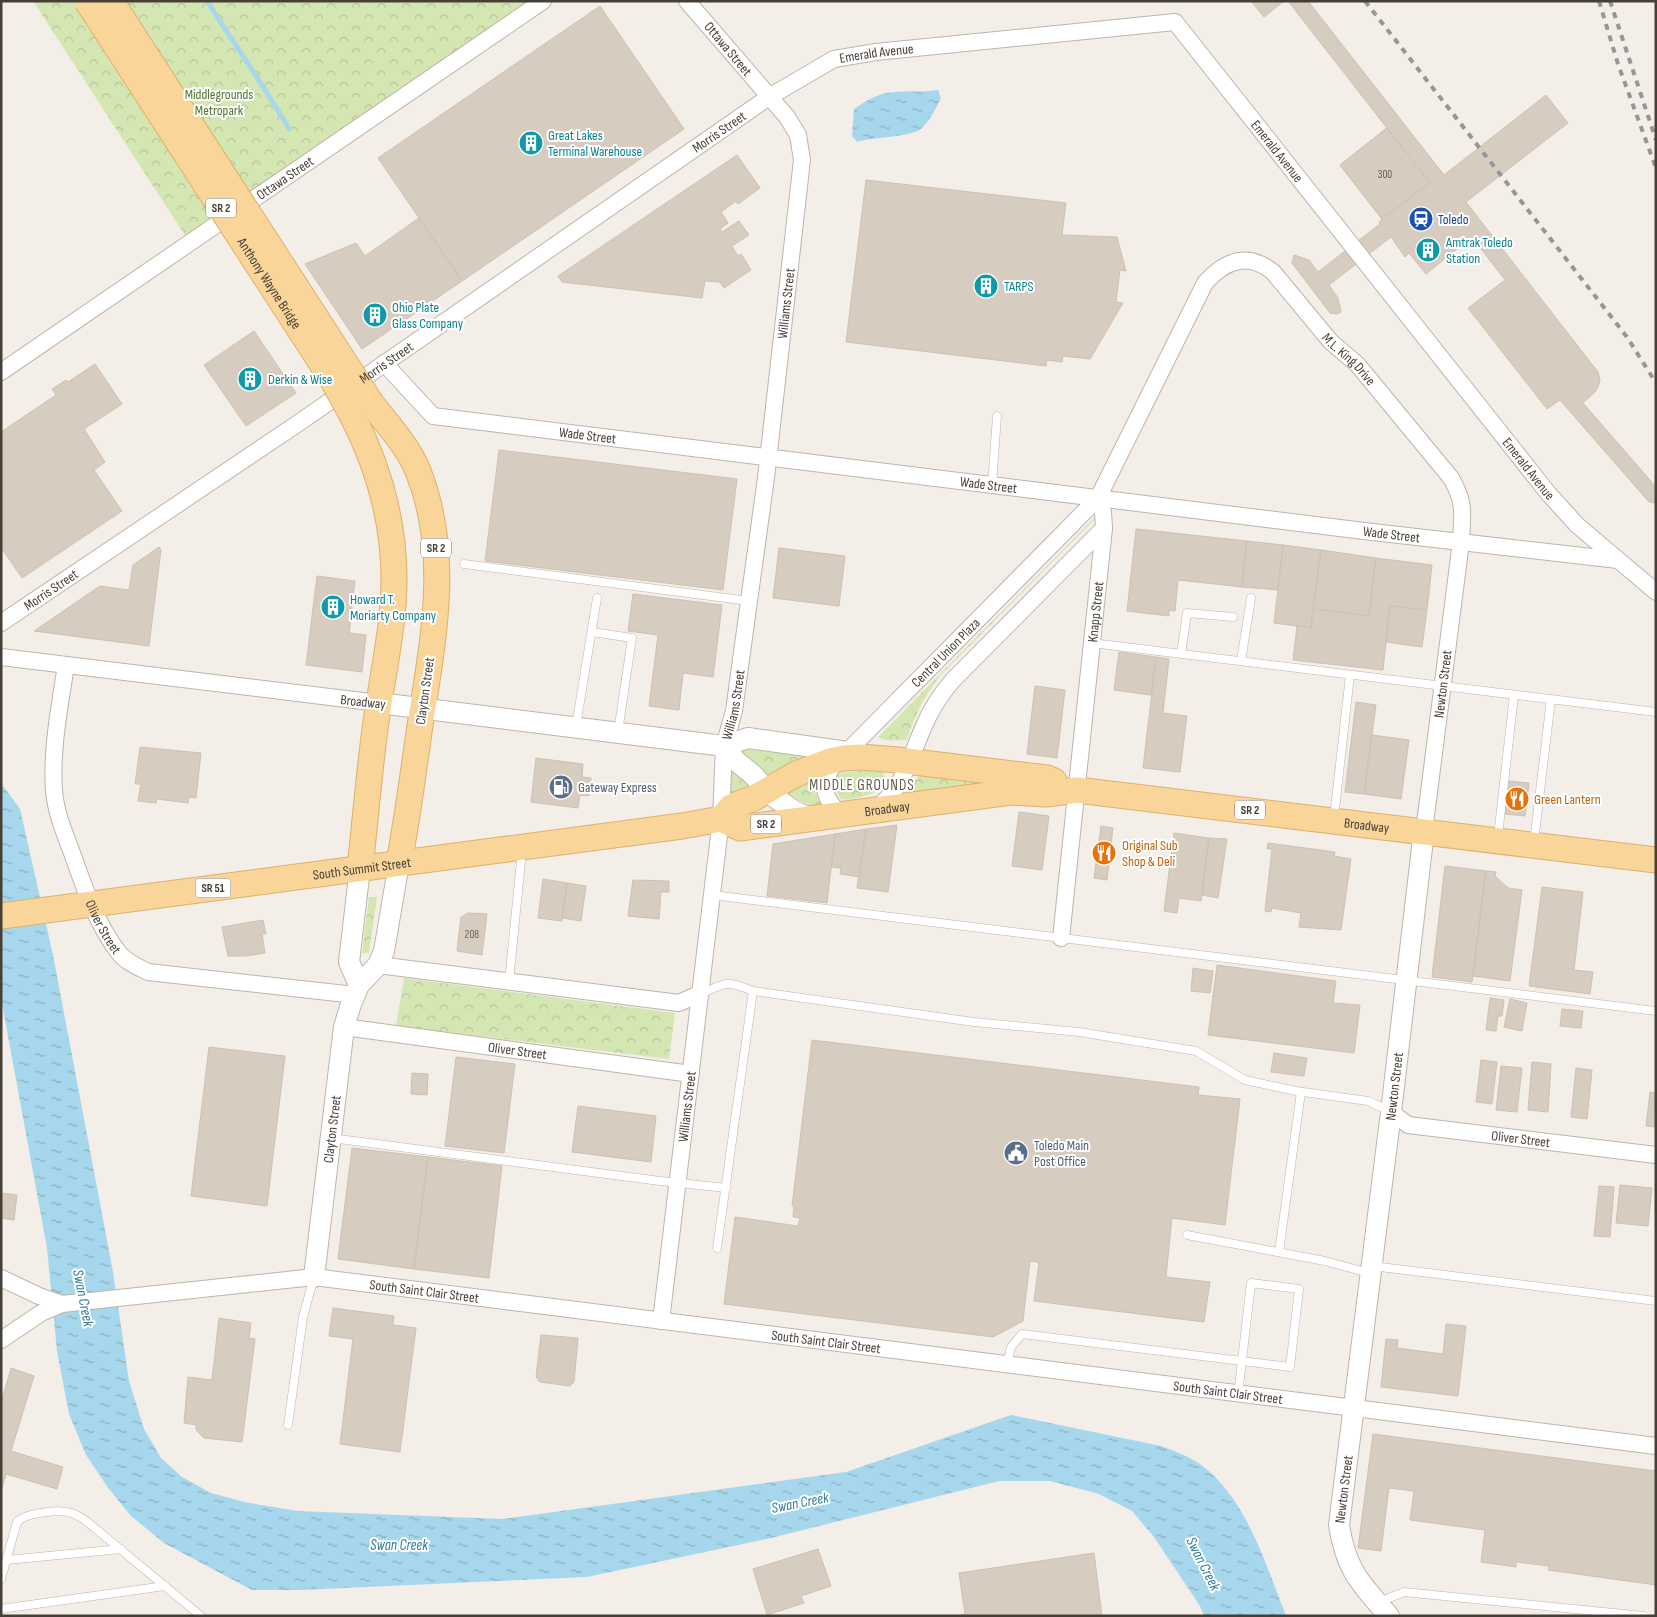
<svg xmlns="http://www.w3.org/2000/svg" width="1657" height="1617" viewBox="0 0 1657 1617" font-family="'Sofia Sans Condensed',sans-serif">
  <defs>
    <pattern id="park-crowns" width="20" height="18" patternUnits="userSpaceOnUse" patternTransform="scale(1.25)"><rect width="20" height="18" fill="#d4e6b2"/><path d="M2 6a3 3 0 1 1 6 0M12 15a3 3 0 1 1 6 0" fill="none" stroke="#b7c69a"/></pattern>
    <pattern id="water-ripples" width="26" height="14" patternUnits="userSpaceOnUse" patternTransform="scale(1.25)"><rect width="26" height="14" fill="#a6d7ed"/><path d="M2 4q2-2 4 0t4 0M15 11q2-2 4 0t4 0" fill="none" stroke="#89b0c1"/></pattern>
  </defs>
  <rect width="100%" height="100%" fill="#f3eee8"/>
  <g fill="url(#park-crowns)">
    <path d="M33 1H545L190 243Z"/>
    <path d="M1101 511 1102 512 940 676C925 695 914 716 907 740 897 740 886 742 878 737Z"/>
    <path d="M736 744 810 756 768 776 753 760 735 749Z"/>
    <path d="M870 769 882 772 886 778C885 781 886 783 884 786 879 793 848 802 841 799 835 791 834 783 838 774Z"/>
    <path d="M730 771H733L739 774 750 786 728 796Z"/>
    <path d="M920 774 980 781 981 784 908 794V791Z"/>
    <path d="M816 779 815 791 821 806H810L785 793 786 790Z"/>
    <path d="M369 897H377L369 953H362Z"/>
    <path d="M404 978 675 1013 669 1059 396 1026Z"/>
  </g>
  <g fill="url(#water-ripples)">
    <path d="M938 90 941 98C936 108 930 121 922 128 913 137 873 137 857 142L852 136 854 109C864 102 874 96 886 93 904 90 921 93 938 90Z"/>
    <path d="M1 783 20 809 53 955 113 1272 129 1381 144 1429 161 1458 182 1477 211 1493 244 1502 297 1511 502 1519 846 1472 1011 1415 1161 1446C1174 1451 1188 1456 1200 1464 1246 1497 1266 1565 1286 1616H1204L1200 1606 1154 1537 1132 1511 1099 1494 1050 1481H999L771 1538 587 1577 301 1590H252L164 1543 131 1516 109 1489 86 1455 69 1414 57 1351 47 1248 1 998Z"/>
  </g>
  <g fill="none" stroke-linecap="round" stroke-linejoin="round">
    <path stroke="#a6d7ed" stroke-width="5" d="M207 1C234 44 264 85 289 129"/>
  </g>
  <g fill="#d7ccc0" stroke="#cfc0b1">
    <path d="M1251 1H1284L1264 17Z"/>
    <path d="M1288 1H1308L1444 175 1546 95 1568 123 1466 202 1598 372 1600 380 1598 387 1595 392 1583 403 1656 487V503L1649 502 1560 400 1547 409 1468 308 1505 280 1472 237 1426 274 1409 253 1405 257 1391 237 1329 285 1338 298 1341 312 1337 314 1330 313 1292 263 1294 255 1309 260 1318 272 1380 224 1379 222 1382 219 1340 165 1387 128Z"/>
    <path d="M600 6 684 129 462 281 378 158Z"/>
    <path d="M1387 128 1430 183 1382 219 1340 165Z"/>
    <path d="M737 155 760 188 738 204 736 201 721 212 728 223 720 229 722 232 739 221 749 235 732 246 738 256 741 254 751 270 724 288 720 282 705 281 702 298 562 282 558 276Z"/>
    <path d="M866 180 1066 203 1062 235 1117 237 1126 271 1120 270 1116 302 1123 303 1090 359 1063 356 1062 362 1047 360 1046 366 846 342Z"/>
    <path d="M419 218 462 281 362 349 305 264 356 243 365 256Z"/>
    <path d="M254 331 296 393 246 426 204 365Z"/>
    <path d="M95 364 122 404 84 429 105 462 94 470 122 511 22 578 1 547V432L56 395 52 389 66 380 68 382Z"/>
    <path d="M499 450 737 479 723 590 485 561Z"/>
    <path d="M1136 529 1247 541 1242 587 1178 580 1175 611 1169 610V616L1127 611Z"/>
    <path d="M1247 541 1283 545 1279 590 1242 587Z"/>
    <path d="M1283 545 1321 550 1311 628 1274 623Z"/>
    <path d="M159 547 161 550 149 646 34 631 100 586 129 590 133 565Z"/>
    <path d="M779 548 845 556 839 606 773 598Z"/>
    <path d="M1321 550 1376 558 1369 616 1313 609Z"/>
    <path d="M1376 558 1432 565 1427 610 1390 606 1383 670 1293 660 1297 626 1311 628 1313 609 1369 616Z"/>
    <path d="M317 576 355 581 349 633 366 635 362 672 306 665Z"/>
    <path d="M633 594 722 605 713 677 683 673 679 710 649 706 658 635 628 631Z"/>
    <path d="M1390 606 1427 610 1422 647 1386 642Z"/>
    <path d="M1119 652 1156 657 1151 695 1114 690Z"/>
    <path d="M1156 657 1169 659 1163 713 1187 716 1180 772 1143 768Z"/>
    <path d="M1035 686 1065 690 1057 758 1027 754Z"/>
    <path d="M1356 702 1376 705 1364 794 1345 792Z"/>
    <path d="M1372 735 1409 740 1401 799 1364 794Z"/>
    <path d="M140 747 201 753 196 798 189 797 188 803 157 799 156 803 138 801 141 784H135Z"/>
    <path d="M536 758 583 764 582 777 591 778 589 796 580 795 578 808 531 802Z"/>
    <path d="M1509 781 1529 783 1525 816 1505 814Z"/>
    <path d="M1019 812 1049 816 1042 870 1012 866Z"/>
    <path d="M897 825 888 892 857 888 866 829Z"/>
    <path d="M1101 826 1113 828 1107 880 1094 878Z"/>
    <path d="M866 829 859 877 840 874 841 868 831 867 835 834Z"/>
    <path d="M1174 833 1209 838 1201 901 1179 898 1177 913 1164 911Z"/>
    <path d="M835 834 827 903 767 896 773 844Z"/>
    <path d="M1209 838 1227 839 1218 898 1202 895Z"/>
    <path d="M1268 843 1335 852 1334 856 1351 859 1341 930 1299 927 1301 913 1272 908 1271 912 1265 911 1272 849H1267Z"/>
    <path d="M1445 866 1486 871 1472 982 1432 977Z"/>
    <path d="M1486 871 1496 872 1495 876 1508 888 1522 890 1510 981 1473 976Z"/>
    <path d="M543 879 567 883 562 921 538 918Z"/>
    <path d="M633 880 669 881V892H661L659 919 628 916Z"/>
    <path d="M567 883 586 886 581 921 562 918Z"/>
    <path d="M1542 887 1583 892 1574 970 1593 972 1590 994 1529 986Z"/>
    <path d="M468 913 487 914 482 955 457 951 461 917Z"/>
    <path d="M263 920 266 934H262L265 953 246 956H228L222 927Z"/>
    <path d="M1217 965 1336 981 1333 1003 1360 1005 1354 1053 1208 1035Z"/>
    <path d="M1193 968 1213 971 1210 993 1191 991Z"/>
    <path d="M1490 998 1504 1000 1502 1016H1498L1496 1031 1486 1030Z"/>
    <path d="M1510 999 1527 1003 1522 1031 1504 1027Z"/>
    <path d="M1562 1009 1583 1011 1581 1028 1560 1026Z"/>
    <path d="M812 1040 1199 1087 1198 1095 1240 1099 1225 1225 1172 1218 1166 1277 1210 1282 1204 1322 1034 1301 1039 1262 1030 1261 1023 1321 993 1337 724 1304 735 1217 798 1226 800 1218 793 1217 794 1207 792 1206Z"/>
    <path d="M209 1047 285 1056 267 1206 191 1196Z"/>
    <path d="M1274 1053 1307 1058 1304 1076 1271 1072Z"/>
    <path d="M456 1057 515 1064 504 1153 445 1146Z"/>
    <path d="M1481 1060 1497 1062 1492 1104 1476 1102Z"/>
    <path d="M1532 1062 1551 1064 1548 1112 1528 1110Z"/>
    <path d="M1501 1066 1522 1068 1517 1112 1496 1110Z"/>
    <path d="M1576 1068 1592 1070 1587 1119 1571 1117Z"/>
    <path d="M412 1073 428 1074 427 1095 411 1094Z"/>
    <path d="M1650 1092 1656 1093V1127L1646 1126Z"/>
    <path d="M578 1106 656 1116 651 1162 572 1152Z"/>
    <path d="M352 1148 428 1157 414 1269 338 1259Z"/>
    <path d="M428 1157 502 1166 489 1278 414 1269Z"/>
    <path d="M1620 1185 1652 1188 1648 1226 1616 1223Z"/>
    <path d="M1599 1186 1614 1187 1610 1237 1594 1236Z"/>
    <path d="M1 1193 17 1195 14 1220 1 1218Z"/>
    <path d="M333 1308 394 1316 393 1325 416 1328 400 1452 340 1444 353 1339 329 1336Z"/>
    <path d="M219 1318 251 1323 249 1338 255 1339 242 1442 204 1438 196 1430V1425L184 1423 188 1377 212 1380Z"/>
    <path d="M1446 1324 1466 1326 1458 1396 1381 1387 1386 1339 1398 1340 1397 1348 1443 1354Z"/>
    <path d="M541 1335 578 1338 574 1382 570 1386 540 1382 536 1377Z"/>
    <path d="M11 1368 34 1376 11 1451 63 1467 57 1489 6 1474 1 1491V1403Z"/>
    <path d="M1373 1434 1656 1471V1585L1548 1570 1549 1566 1516 1562V1567L1481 1562 1485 1530 1410 1520 1414 1491 1389 1488 1381 1551 1358 1548Z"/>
    <path d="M818 1549 831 1586 801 1596 804 1603 767 1615 753 1569Z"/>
    <path d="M1094 1553 1102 1616H957L965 1614 959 1573Z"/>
  </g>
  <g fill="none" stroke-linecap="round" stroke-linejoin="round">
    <defs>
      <g id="service">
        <path d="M992 485 997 416"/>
        <path d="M464 564 749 601"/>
        <path d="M592 632 632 638 618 732"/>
        <path d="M1092 643 1656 712"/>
        <path d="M1181 654 1187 613 1233 617"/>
        <path d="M1241 661 1251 598"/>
        <path d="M576 726 597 598"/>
        <path d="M1334 818 1350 675"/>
        <path d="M1498 836 1514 695"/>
        <path d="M1534 842 1551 699"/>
        <path d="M712 895 1656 1011"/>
        <path d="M509 981 522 851"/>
        <path d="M701 994C727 982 726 980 753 991L974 1022 1079 1032 1196 1051 1245 1080 1296 1091 1368 1101 1390 1111"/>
        <path d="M331 1138 660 1181 726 1188"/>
        <path d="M1187 1235 1325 1261 1369 1273"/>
        <path d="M717 1248 753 991"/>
        <path d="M1279 1252 1301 1092"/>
        <path d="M1372 1266 1656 1301"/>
        <path d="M1007 1365 1011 1347 1022 1334 1290 1367 1299 1289 1251 1283 1238 1395"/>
        <path d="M288 1425 303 1317 314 1277"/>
        <path d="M7 1560 121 1549"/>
        <path d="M1 1579 17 1522C25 1513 59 1509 71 1513 76 1514 81 1518 85 1520L201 1616"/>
        <path d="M1379 1602 1404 1592 1644 1616"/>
        <path d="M1 1609 165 1586"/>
      </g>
      <g id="minor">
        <path id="s1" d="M384 363 433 416 1364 531 1618 560"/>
        <path id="s2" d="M1 372 543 1"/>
        <path id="s3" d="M1 623 300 422 769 97 834 59 876 52 1175 22 1548 493 1577 525 1656 592"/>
        <path d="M1 657 379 703"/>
        <path id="s4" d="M66 665C60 705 51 749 54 791 56 813 64 832 72 853 84 887 97 925 119 953 126 962 138 967 148 972L355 995"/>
        <path d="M876 809C906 784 909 759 924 726 931 709 941 694 953 680L1104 528"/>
        <path id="s5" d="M841 814C824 799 820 787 832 767L1098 498 1205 283C1225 260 1248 252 1273 272L1331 342 1357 364 1451 478C1466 504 1462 514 1461 542L1424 831"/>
        <path id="s6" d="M1061 938 1104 528 1103 512 1098 498"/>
        <path d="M378 965 679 1003 699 994"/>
        <path id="s7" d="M344 1027 691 1074"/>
        <path id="s8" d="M1391 1112 1408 1125 1656 1155"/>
        <path id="s9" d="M1 1278 39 1296 62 1304 314 1277 1656 1446"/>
        <path id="s10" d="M661 1321 721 819 724 746 734 711 749 601 766 478 802 160 798 135 787 117 687 1"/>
        <path d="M1 1340 41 1313 62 1304"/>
      </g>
      <g id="tertiary">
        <path d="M379 703 724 746 748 738 855 753"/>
        <path d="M724 746 736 761 752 774 773 796 794 811 812 819"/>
        <path d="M359 985 349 962 360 868"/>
        <path id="s11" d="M314 1277 344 1027 351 1004 359 985 378 965 384 951 399 863"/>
        <path id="s12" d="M1389 1616C1360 1583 1346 1570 1339 1525L1391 1112 1424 831"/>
      </g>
      <g id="primary">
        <path d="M371 403C388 425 407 445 418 471 452 556 432 645 419 732 413 776 407 819 399 863"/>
        <path d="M352 415C385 479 400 544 392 616 388 654 380 691 375 729 369 775 365 822 360 868"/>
        <path d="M721 819 731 807 754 798 796 774 830 761 844 758 860 757 898 760 1047 778 1054 781"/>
        <path id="s13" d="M1 916 682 826 721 819 740 828 1011 792 1046 794 1077 790 1656 860"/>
      </g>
    </defs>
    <use href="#service" stroke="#beb5aa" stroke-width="9"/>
    <use href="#minor" stroke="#beb5aa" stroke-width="18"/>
    <use href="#tertiary" stroke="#beb5aa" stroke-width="22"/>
    <use href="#primary" stroke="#dfb06a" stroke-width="27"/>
    <use href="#service" stroke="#fff" stroke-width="8"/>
    <use href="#minor" stroke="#fff" stroke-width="16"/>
    <use href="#tertiary" stroke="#fff" stroke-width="20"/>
    <use href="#primary" stroke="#fad59a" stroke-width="25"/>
    <g stroke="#969696" stroke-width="4" stroke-dasharray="6 6" stroke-linecap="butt">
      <path d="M1365 1 1627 337 1656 383"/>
      <path d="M1599 1 1618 64 1656 168"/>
      <path d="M1610 1 1656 140"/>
    </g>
    <defs>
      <g id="primary-bridge">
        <path id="s14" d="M87 1 333 381 352 415"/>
        <path d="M111 1 371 403"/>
      </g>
    </defs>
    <use href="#primary-bridge" stroke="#dfb06a" stroke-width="27" stroke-linecap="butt"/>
    <use href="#primary-bridge" stroke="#fad59a" stroke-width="25"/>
  </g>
  <defs>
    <symbol id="building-disc" viewBox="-11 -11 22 22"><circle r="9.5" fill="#0f9aa8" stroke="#fff"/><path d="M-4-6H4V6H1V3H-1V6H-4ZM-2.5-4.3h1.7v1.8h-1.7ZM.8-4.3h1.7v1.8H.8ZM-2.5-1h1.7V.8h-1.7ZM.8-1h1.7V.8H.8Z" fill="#fff"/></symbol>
    <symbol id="station-disc" viewBox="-11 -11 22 22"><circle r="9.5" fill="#1a4fb4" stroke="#fff"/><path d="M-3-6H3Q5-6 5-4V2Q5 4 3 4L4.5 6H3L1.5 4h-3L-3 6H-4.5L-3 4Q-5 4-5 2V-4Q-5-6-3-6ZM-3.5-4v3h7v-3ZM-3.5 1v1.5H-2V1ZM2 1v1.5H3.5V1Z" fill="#fff"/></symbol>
    <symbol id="fuel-disc" viewBox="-11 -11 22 22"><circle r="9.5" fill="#5c6f8a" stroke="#fff"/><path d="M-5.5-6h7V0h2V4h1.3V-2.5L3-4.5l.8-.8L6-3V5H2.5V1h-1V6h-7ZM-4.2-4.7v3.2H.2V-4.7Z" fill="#fff"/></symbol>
    <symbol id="restaurant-disc" viewBox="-11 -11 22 22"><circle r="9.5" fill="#e8710a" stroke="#fff"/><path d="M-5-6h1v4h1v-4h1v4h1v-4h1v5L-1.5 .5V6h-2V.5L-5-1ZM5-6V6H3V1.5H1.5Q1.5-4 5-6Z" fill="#fff"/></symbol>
    <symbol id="civic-disc" viewBox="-11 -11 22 22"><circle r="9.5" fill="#5c6f8a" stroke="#fff"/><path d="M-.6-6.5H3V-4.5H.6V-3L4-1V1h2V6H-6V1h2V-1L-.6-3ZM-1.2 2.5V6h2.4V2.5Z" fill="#fff"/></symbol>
  </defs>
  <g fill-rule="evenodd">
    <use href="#building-disc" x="517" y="129" width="28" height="28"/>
    <use href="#station-disc" x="1407" y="205" width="28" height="28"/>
    <use href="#building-disc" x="1414" y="236" width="28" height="28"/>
    <use href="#building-disc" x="972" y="272" width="28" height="28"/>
    <use href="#building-disc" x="361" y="301" width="28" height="28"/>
    <use href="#building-disc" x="236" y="365" width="28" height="28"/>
    <use href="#building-disc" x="319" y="593" width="28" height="28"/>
    <use href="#fuel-disc" x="547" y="773" width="28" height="28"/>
    <use href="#restaurant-disc" x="1503" y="785" width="28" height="28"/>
    <use href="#restaurant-disc" x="1090" y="839" width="28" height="28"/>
    <use href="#civic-disc" x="1002" y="1139" width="28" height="28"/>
  </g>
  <g text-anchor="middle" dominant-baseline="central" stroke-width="4" stroke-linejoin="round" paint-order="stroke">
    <g font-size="11" fill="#6a6259">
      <text x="1385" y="174">300</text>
      <text x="472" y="934">208</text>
    </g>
    <g fill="#fff" stroke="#7e7973" stroke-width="1">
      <rect x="206" y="198.5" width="30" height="19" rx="4"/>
      <rect x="421" y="538.5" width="30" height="19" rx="4"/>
      <rect x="1235" y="800.5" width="30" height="19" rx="4"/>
      <rect x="751" y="814.5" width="30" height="19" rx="4"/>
      <rect x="195.5" y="878.5" width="35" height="19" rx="4"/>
    </g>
    <g font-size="12" font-weight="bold" fill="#463f37">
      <text x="221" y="208">SR 2</text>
      <text x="436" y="548">SR 2</text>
      <text x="1250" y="810">SR 2</text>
      <text x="766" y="824">SR 2</text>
      <text x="213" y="888">SR 51</text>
    </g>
    <g font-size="14" fill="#463f37" stroke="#fff">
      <text transform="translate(728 49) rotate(50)">Ottawa Street</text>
      <text stroke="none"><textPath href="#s3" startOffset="1049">Emerald Avenue</textPath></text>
      <text stroke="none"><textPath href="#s3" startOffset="870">Morris Street</textPath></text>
      <text stroke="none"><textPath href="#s3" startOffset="1514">Emerald Avenue</textPath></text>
      <text stroke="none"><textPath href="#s2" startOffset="344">Ottawa Street</textPath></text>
      <text stroke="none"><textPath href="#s14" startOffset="336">Anthony Wayne Bridge</textPath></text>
      <text stroke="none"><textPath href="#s10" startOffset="1026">Williams Street</textPath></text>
      <text stroke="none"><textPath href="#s5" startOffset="866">M.L. King Drive</textPath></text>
      <text stroke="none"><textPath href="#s3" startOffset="465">Morris Street</textPath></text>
      <text stroke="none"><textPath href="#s1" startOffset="228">Wade Street</textPath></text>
      <text stroke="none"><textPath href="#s3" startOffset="1919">Emerald Avenue</textPath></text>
      <text stroke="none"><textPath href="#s1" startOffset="632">Wade Street</textPath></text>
      <text stroke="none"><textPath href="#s1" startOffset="1038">Wade Street</textPath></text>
      <text stroke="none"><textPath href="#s3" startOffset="60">Morris Street</textPath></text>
      <text stroke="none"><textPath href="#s6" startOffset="328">Knapp Street</textPath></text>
      <text stroke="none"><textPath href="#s5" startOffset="215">Central Union Plaza</textPath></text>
      <text transform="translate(1443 684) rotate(-83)">Newton Street</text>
      <text transform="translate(425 691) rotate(-82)">Clayton Street</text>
      <text transform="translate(363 702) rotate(6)">Broadway</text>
      <text stroke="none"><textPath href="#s10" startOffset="621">Williams Street</textPath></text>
      <text stroke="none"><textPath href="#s13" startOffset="896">Broadway</textPath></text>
      <text stroke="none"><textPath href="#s13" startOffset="1379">Broadway</textPath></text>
      <text stroke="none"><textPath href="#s13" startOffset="364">South Summit Street</textPath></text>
      <text stroke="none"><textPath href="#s4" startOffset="272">Oliver Street</textPath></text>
      <text stroke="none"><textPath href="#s7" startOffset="175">Oliver Street</textPath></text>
      <text stroke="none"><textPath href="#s12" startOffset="548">Newton Street</textPath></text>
      <text stroke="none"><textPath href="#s10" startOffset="216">Williams Street</textPath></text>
      <text stroke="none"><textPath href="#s11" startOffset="149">Clayton Street</textPath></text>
      <text stroke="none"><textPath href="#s8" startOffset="135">Oliver Street</textPath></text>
      <text stroke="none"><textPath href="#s9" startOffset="431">South Saint Clair Street</textPath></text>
      <text stroke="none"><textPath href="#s9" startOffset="836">South Saint Clair Street</textPath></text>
      <text stroke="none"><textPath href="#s9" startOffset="1241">South Saint Clair Street</textPath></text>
      <text stroke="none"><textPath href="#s12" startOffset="142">Newton Street</textPath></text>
    </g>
    <g font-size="14" fill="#4f762c" stroke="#fff">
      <text x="219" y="94">Middlegrounds<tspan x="219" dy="16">Metropark</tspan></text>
    </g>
    <g font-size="14" fill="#0d838f" stroke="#fff" text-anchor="start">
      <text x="548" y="135">Great Lakes<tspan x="548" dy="16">Terminal Warehouse</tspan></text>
      <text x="1446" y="242">Amtrak Toledo<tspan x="1446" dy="16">Station</tspan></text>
      <text x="1004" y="286">TARPS</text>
      <text x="392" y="307">Ohio Plate<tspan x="392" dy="16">Glass Company</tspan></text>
      <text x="268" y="379">Derkin &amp; Wise</text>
      <text x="350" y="599">Howard T.<tspan x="350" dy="16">Moriarty Company</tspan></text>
    </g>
    <g font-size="14" fill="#164399" stroke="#fff" text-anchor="start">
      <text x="1438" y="219">Toledo</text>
    </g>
    <g font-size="14" fill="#4e5e75" stroke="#fff" text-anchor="start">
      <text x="578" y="787">Gateway Express</text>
      <text x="1034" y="1145">Toledo Main<tspan x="1034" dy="16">Post Office</tspan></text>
    </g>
    <g font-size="14" fill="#c56008" stroke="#fff" text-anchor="start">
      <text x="1534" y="799">Green Lantern</text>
      <text x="1122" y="845">Original Sub<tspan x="1122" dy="16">Shop &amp; Deli</tspan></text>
    </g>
    <g font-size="15" letter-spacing="1" fill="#685b4e" stroke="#fff">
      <text x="862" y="785">MIDDLE GROUNDS</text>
    </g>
    <g font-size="15" font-style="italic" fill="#307b9e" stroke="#fff">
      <text transform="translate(83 1298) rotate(79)">Swan Creek</text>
      <text transform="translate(800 1503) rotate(-11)">Swan Creek</text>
      <text x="399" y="1545">Swan Creek</text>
      <text transform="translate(1203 1564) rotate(63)">Swan Creek</text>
    </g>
  </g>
  <rect width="1657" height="1617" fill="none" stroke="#463f37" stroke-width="5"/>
</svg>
